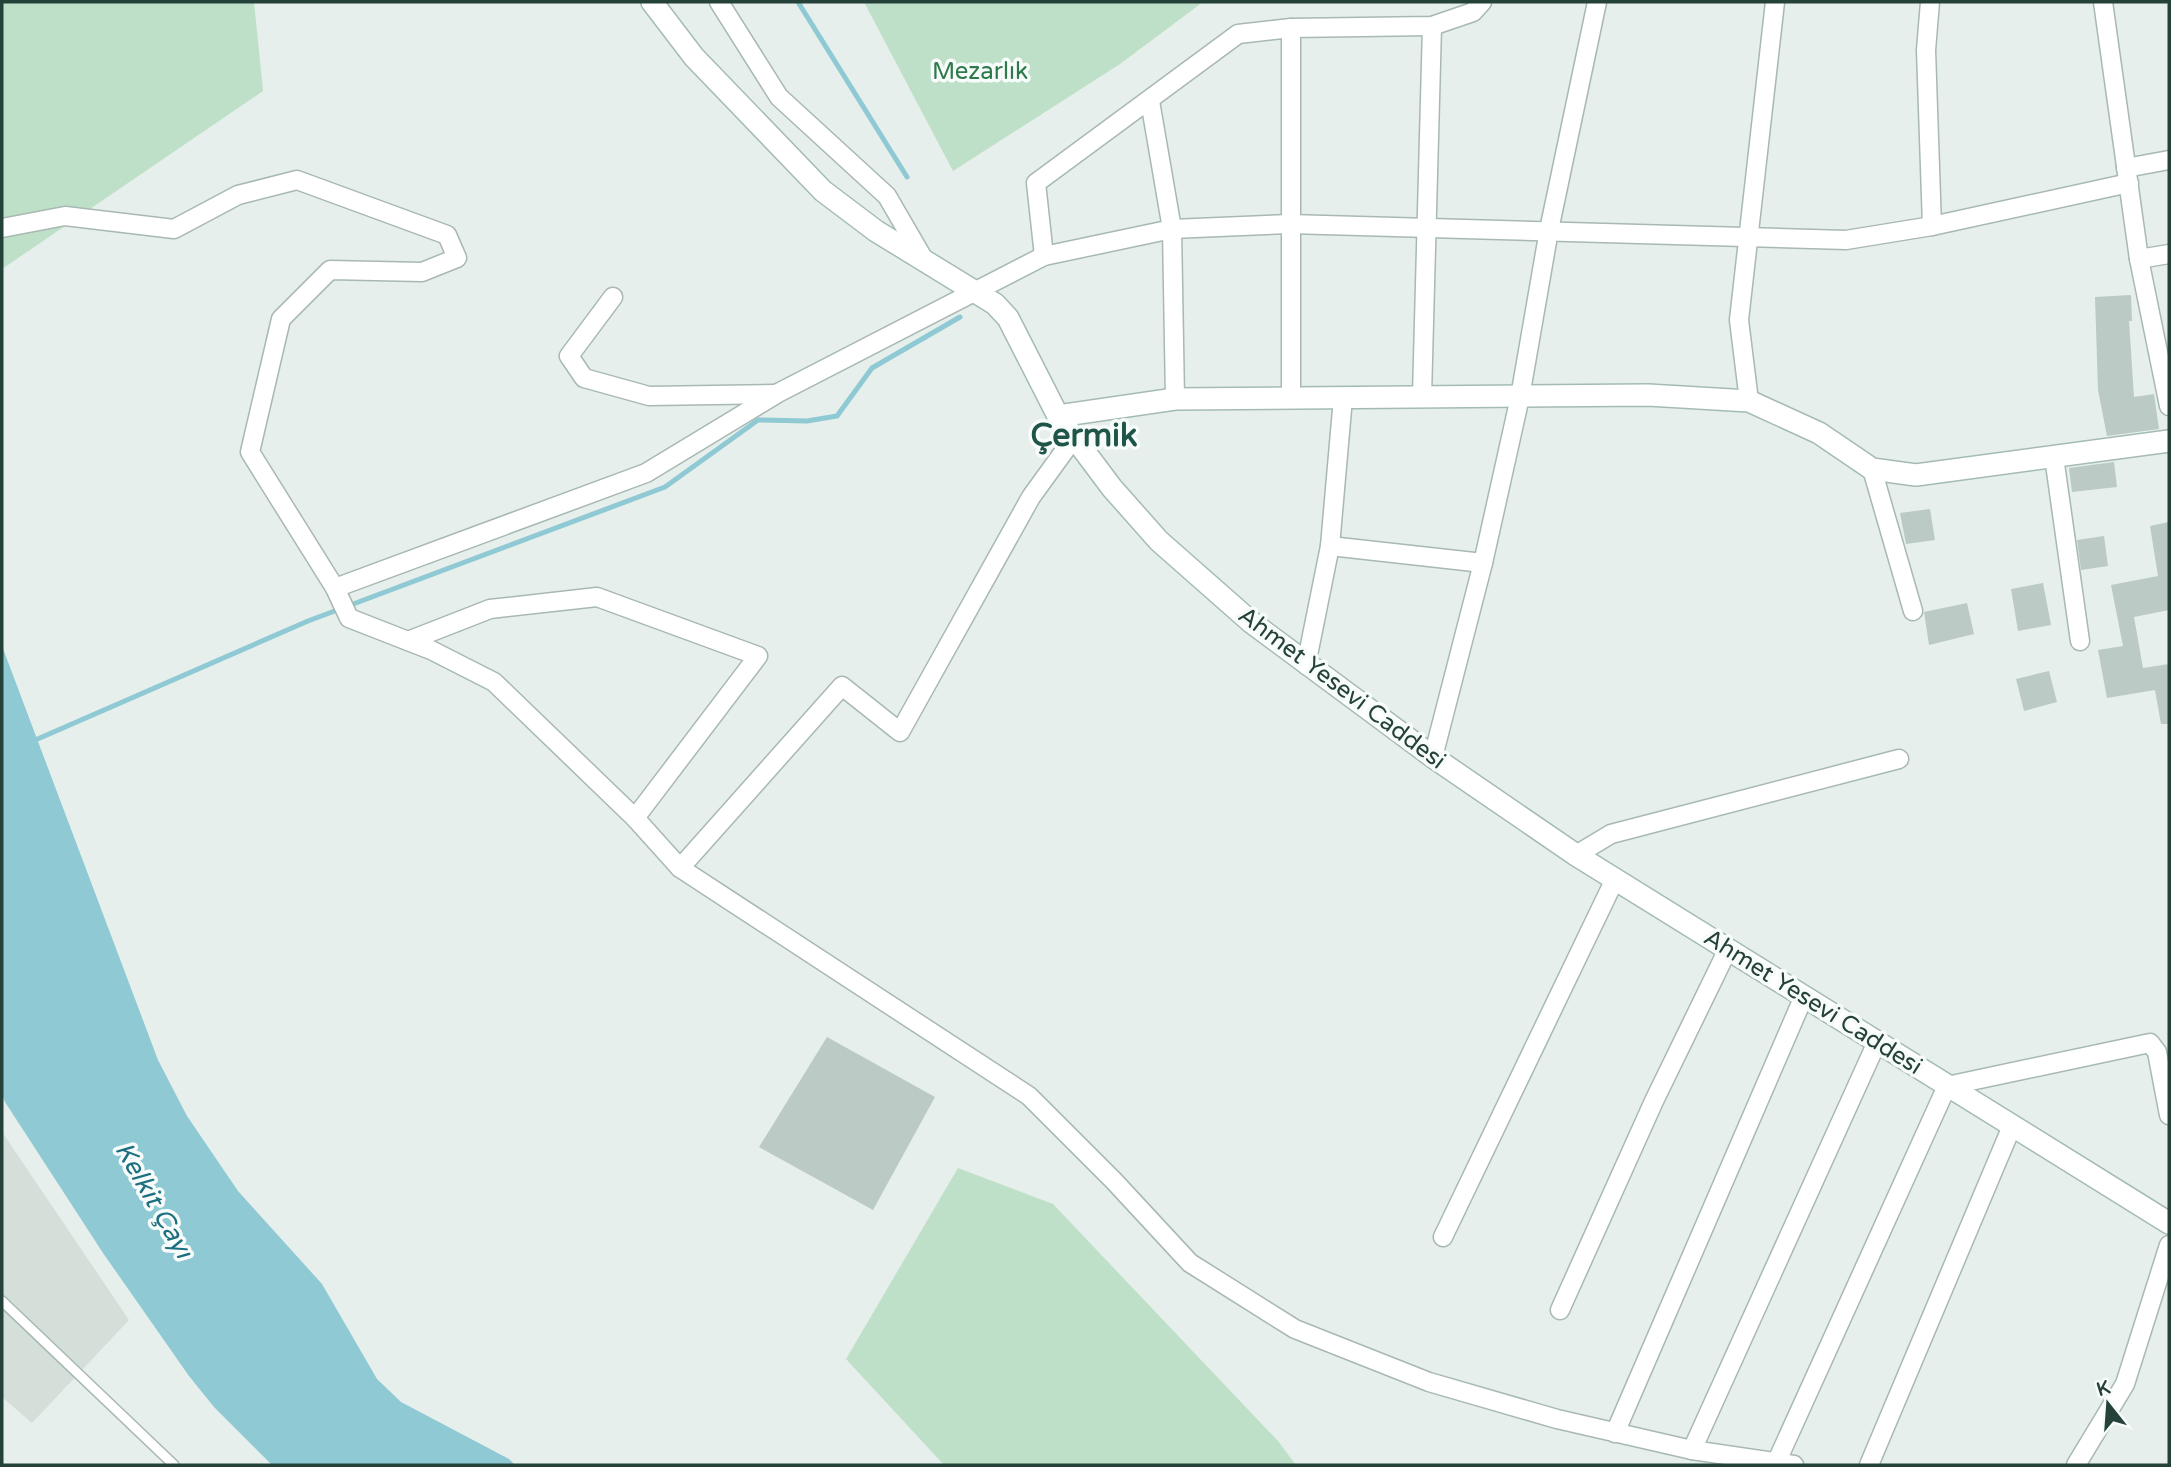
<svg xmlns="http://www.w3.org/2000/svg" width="2171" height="1467" viewBox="0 0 2171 1467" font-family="'Varela Round',sans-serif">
  <rect width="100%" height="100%" fill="#e6efeb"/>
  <path fill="#d4dfda" d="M2 1132 129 1320 32 1423 2 1397Z"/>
  <g fill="#bfe0c8">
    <path d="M2 2H254L263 91 2 269Z"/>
    <path d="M864 2H1203L1120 64 953 171Z"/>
    <path d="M958 1168 1053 1204 1278 1441 1296 1465H944L846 1359Z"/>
  </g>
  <path fill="#8ec9d4" d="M2 646 158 1060 187 1116 238 1191 322 1284 377 1379 401 1402 509 1459 515 1465H272L214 1407 189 1376 103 1253 5 1102 2 1094Z"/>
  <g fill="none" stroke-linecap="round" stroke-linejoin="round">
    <g stroke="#8ec9d4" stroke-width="5">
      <path d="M798 2 907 177"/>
      <path d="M33 741 308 621 665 487 758 420 807 421 837 416 872 368 960 317"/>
    </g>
  </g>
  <g fill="#bbcac4">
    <path d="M2131 295 2132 321H2129L2134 397 2154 394 2159 429 2107 436 2098 390 2095 297Z"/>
    <path d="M2114 462 2117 487 2072 492 2069 468Z"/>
    <path d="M1930 509 1935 540 1906 544 1900 513Z"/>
    <path d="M2169 522V610L2134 617 2143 668 2169 664V724H2161L2155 690 2107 698 2098 650 2123 646 2111 585 2158 576 2150 526Z"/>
    <path d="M2104 536 2108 566 2081 570 2077 540Z"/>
    <path d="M2043 583 2051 625 2018 631 2011 589Z"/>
    <path d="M1967 603 1974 634 1929 645 1924 612Z"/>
    <path d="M2049 671 2057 702 2024 711 2016 679Z"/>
    <path d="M827 1037 935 1097 873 1210 759 1147Z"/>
  </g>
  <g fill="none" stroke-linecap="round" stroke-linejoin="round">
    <defs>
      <path id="lane" d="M2 1301 174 1465"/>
      <g id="street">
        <path d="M719 2 779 97 887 196 923 258"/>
        <path d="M1930 2 1926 50 1932 226"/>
        <path d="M2103 2 2139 259 2169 406"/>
        <path d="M1291 28V398"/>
        <path d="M1150 101 1172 229 1175 399"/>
        <path d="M2126 168 2169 160"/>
        <path d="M2 228 65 216 174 229 238 195 297 180 447 235 457 258 422 272 330 270 281 319 250 452 335 588 349 618 431 650 494 682 635 818 680 868 1029 1096 1114 1181 1190 1263 1295 1329 1429 1382 1557 1419 1692 1450 1794 1465"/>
        <path d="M1044 256 1036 183 1238 34 1291 28 1432 26 1473 12 1482 2"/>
        <path d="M2139 259 2169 254"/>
        <path d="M613 297 569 356 584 378 649 396 775 394"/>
        <path d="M1422 396 1432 26"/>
        <path d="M1749 401 1739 320 1775 2"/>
        <path d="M2054 457 2080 641"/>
        <path d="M1872 469 1913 611"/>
        <path d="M1330 546 1483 563"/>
        <path d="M335 588 646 473 778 393 1044 256 1172 229 1289 224 1846 240 1932 226 2129 183"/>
        <path d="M408 641 490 609 597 597 758 656 635 818"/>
        <path d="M1306 665 1330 546 1343 398"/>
        <path d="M1433 757 1483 563 1520 397 1549 230 1597 2"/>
        <path d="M1576 855 1611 834 1899 759"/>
        <path d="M680 868 842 686 900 732 1031 497 1073 439"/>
        <path d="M1443 1237 1615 879"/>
        <path d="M1560 1310 1654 1101 1728 949"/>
        <path d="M1615 1433 1804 996"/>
        <path d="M1692 1450 1877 1042"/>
        <path d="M1777 1461 1947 1086 2150 1043 2157 1052 2169 1115"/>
        <path d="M1869 1465 2012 1126"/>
        <path d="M2076 1465 2125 1384 2169 1245"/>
      </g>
      <g id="secondary">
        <path d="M652 2 694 57 823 191 876 231 995 304 1008 318 1058 416 1112 488 1159 541 1251 622 1433 757 1576 855 2169 1223"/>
        <path d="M1058 416 1175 399 1648 395 1749 401 1819 433 1872 469 1916 475 2169 441"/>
      </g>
    </defs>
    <use href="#lane" stroke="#a8b8b2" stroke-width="12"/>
    <use href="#street" stroke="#a8b8b2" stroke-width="21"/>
    <use href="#secondary" stroke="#a4bbb3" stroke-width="24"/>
    <use href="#lane" stroke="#fff" stroke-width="9"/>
    <use href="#street" stroke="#fff" stroke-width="18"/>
    <use href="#secondary" stroke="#fff" stroke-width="21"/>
  </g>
  <g text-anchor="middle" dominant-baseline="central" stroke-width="7" stroke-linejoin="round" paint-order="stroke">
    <g font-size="24" fill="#2d7a4b" stroke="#f7fbf9">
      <text x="980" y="71">Mezarlık</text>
    </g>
    <g font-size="24" fill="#24423a" stroke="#f7fbf9">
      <text transform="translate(1342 688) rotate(37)">Ahmet Yesevi Caddesi</text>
      <text transform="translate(1813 1002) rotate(32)">Ahmet Yesevi Caddesi</text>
    </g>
    <g font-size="26" font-style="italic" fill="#1c6f80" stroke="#f7fbf9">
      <text transform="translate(154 1200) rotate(60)">Kelkit Çayı</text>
    </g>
    <g font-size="32" font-weight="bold" fill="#1f5548" stroke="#f7fbf9">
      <text x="1084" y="436">Çermik</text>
    </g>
  </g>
  <rect width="2171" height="1467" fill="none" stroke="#24423a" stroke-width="7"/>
  <g transform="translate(2108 1404) rotate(343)" stroke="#f7fbf9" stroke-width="5" paint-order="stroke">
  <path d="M0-5L12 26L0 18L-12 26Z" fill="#24423a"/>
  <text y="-10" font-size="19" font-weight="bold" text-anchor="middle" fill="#24423a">K</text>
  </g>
</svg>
